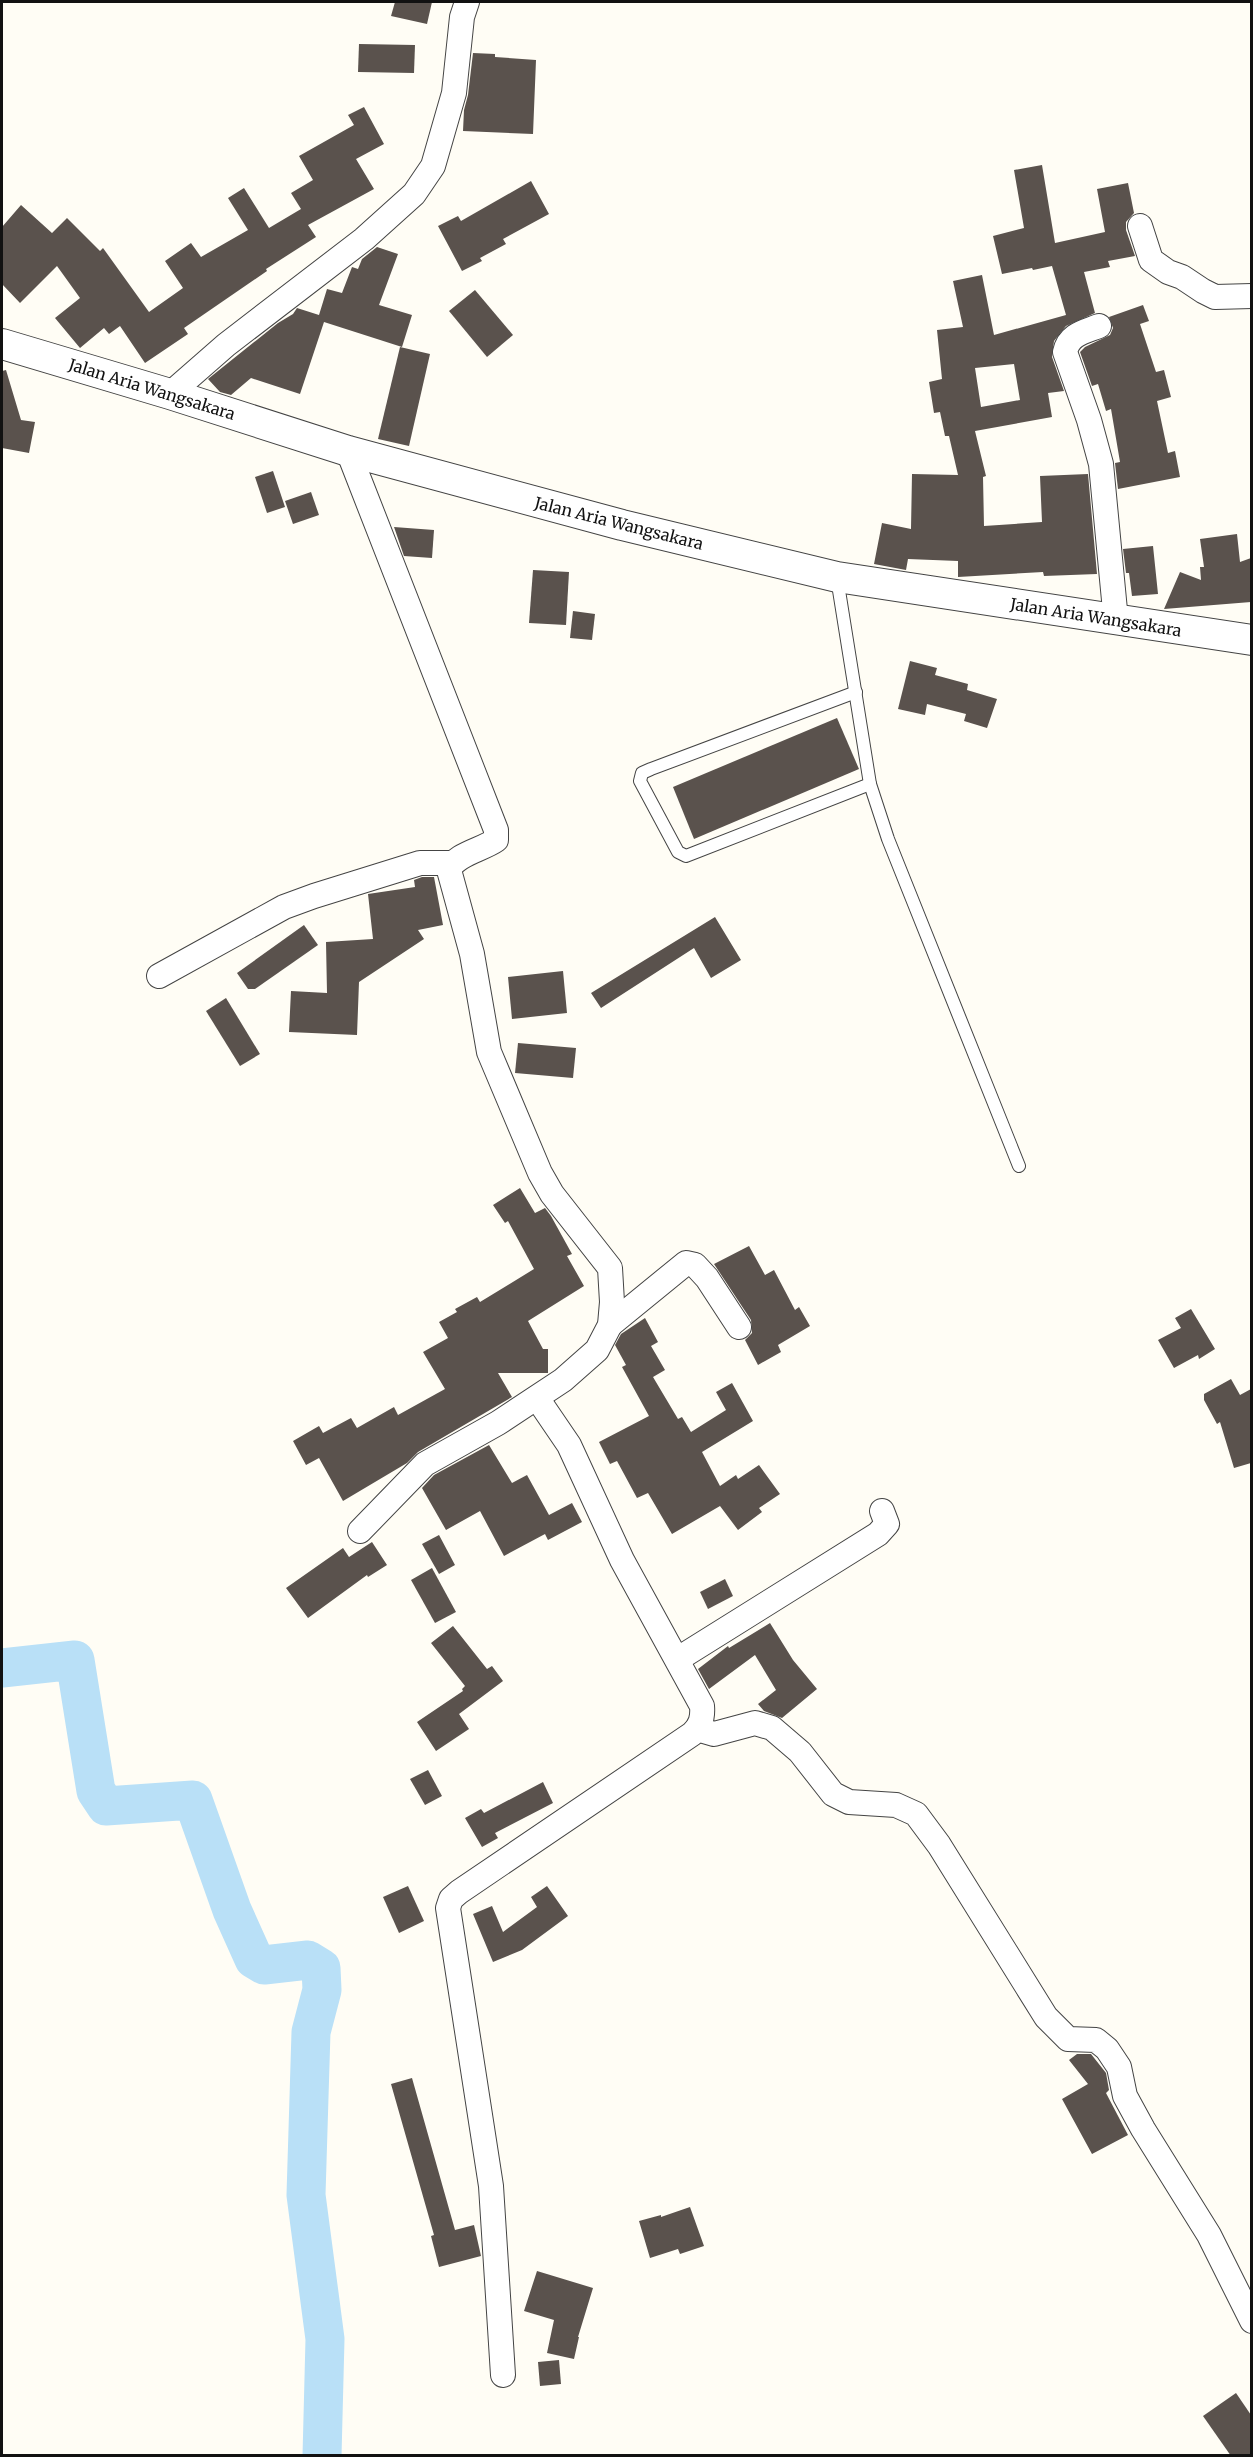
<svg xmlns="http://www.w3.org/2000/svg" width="1253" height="2457" viewBox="0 0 1253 2457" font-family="Merriweather,serif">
  <rect width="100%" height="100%" fill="#fffdf5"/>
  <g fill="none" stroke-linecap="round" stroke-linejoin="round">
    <path stroke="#b9e0f7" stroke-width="39" d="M2 1668 75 1660 96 1791 106 1806 193 1800 232 1910 254 1959 264 1965 308 1960 321 1968 322 1990 311 2032 306 2195 325 2339 322 2456"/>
  </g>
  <g fill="#5a524d" fill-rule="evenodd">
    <path d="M395 2H432L427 24 391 16Z"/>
    <path d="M359 44 415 45 414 73 358 72Z"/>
    <path d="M473 53 495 54V57L536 60 533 134 463 131 464 110 468 95Z"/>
    <path d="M364 107 384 144 356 159 374 189 308 225 316 237 266 269 267 271 184 328 188 334 145 363 120 326 109 334 104 328 80 348 55 318 80 298 57 266 20 303 2 284V227L21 205 52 233 67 218 100 251 103 248 149 312 183 288 165 261 191 243 201 257 248 230 228 198 244 188 269 228 301 209 291 193 313 180 299 156 354 125 348 115Z"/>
    <path d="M1042 165 1055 243 1105 232 1097 189 1128 183 1134 213 1126 222V230L1135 256 1108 261 1110 267 1084 272 1095 313 1066 326 1054 341 1052 357 1064 391 1048 393 1052 417 975 431 986 476 983 477 984 526 1042 522 1040 476 1088 474 1097 574 1044 576 1043 572 958 577V561L908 559 906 570 874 564 882 523 911 529 912 474 958 475 949 436H945L940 412 934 413 929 382 942 379 937 330 963 327 953 281 982 275 994 335 1066 315 1052 266 1033 270 1032 268 1002 274 993 236 1024 228 1014 170ZM1014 364 1020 400 981 407 975 368Z"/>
    <path d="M531 181 549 214 503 239 506 244 480 258 482 261 462 271 438 226 458 216 461 221Z"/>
    <path d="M377 247 398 254 379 305 412 315 402 347 324 322 300 394 251 378 231 395 220 392 208 379 278 323 293 314 297 308 319 315 327 289 342 293 352 267 358 269 362 259Z"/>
    <path d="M475 290 513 335 487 357 449 311Z"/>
    <path d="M1143 305 1149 321 1140 324 1156 372 1164 370 1171 397 1157 401 1168 453 1175 451 1180 477 1118 489 1115 463 1120 462 1111 409 1106 411 1098 384 1092 386 1080 352 1085 347 1110 335 1113 328 1109 317Z"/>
    <path d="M400 347 430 354 409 446 378 439Z"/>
    <path d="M6 370 21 420 35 422 29 453 2 448V371Z"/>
    <path d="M273 471 285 507 267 513 255 477Z"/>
    <path d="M311 492 319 515 293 524 285 501Z"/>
    <path d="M394 527 434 530 432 558 404 556Z"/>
    <path d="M1237 534 1240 562 1251 558V602L1164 609 1180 572 1201 580 1200 567H1204L1200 539Z"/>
    <path d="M1153 546 1158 594 1132 596 1129 573H1126L1123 549Z"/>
    <path d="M533 570 569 572 566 625 529 623Z"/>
    <path d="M573 611 595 614 592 640 570 638Z"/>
    <path d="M910 661 937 668 935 675 968 684 967 690 997 699 987 728 964 721 966 714 927 704 925 715 898 709Z"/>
    <path d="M837 718 859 769 694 839 673 787Z"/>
    <path d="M422 877H434L443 925 418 930 424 939 359 982 357 1035 289 1032 291 991 327 993 326 942 373 939 368 894 415 887 414 880Z"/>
    <path d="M715 917 741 960 711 978 694 948 601 1008 591 993Z"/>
    <path d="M304 925 318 945 255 989H248L237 973Z"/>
    <path d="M563 971 567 1013 512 1019 508 977Z"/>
    <path d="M226 998 260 1054 240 1066 206 1011Z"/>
    <path d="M518 1043 576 1048 573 1078 515 1073Z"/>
    <path d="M520 1188 535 1213 545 1208 551 1216 572 1254 567 1256 584 1286 528 1321 543 1349H548V1373H498L512 1397 418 1452 407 1463 343 1501 319 1458 306 1465 293 1441 319 1426 323 1433 351 1418 357 1428 394 1407 398 1415 445 1389 423 1352 448 1338 439 1322 457 1312 455 1309 477 1297 480 1302 534 1269 508 1221 505 1223 493 1205Z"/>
    <path d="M749 1246 765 1275 774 1270 795 1310 799 1307 810 1326 778 1345 781 1352 758 1365 745 1340 752 1333 751 1320 714 1264Z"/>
    <path d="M1191 1309 1215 1349 1199 1359 1198 1355 1174 1368 1158 1340 1181 1328 1175 1318Z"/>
    <path d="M645 1318 658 1342 651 1346 665 1370 653 1377 678 1419 682 1417 691 1432 726 1410 716 1392 732 1383 753 1421 702 1452 720 1486 736 1475 738 1479 759 1465 780 1494 759 1508 762 1512 738 1530 720 1506 672 1534 648 1493 637 1498 617 1461 610 1464 599 1442 649 1416 622 1367 626 1365 615 1345 621 1334Z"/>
    <path d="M1231 1379 1240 1395 1251 1389V1463L1234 1468 1220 1422 1217 1424 1204 1400V1394Z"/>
    <path d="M489 1445 512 1483 527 1475 549 1515 572 1503 582 1522 548 1540 545 1534 504 1556 480 1511 446 1530 422 1488 434 1475Z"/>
    <path d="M439 1535 455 1565 439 1574 422 1544Z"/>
    <path d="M372 1542 387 1565 368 1577 367 1575 308 1618 286 1588 343 1548 349 1557Z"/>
    <path d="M432 1568 456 1612 435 1623 411 1580Z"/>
    <path d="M725 1579 733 1596 708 1609 700 1592Z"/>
    <path d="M770 1623 793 1660 817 1689 782 1718 764 1711 758 1704 776 1690 755 1655 709 1689 698 1669 728 1646 729 1648Z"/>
    <path d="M453 1626 487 1669 492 1666 503 1681 459 1714 469 1729 436 1751 417 1722 463 1691 462 1689 465 1686 431 1643Z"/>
    <path d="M428 1770 442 1796 425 1805 410 1779Z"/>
    <path d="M543 1782 553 1803 495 1833 498 1838 482 1847 465 1818 481 1809 484 1813Z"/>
    <path d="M408 1886 424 1921 399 1933 383 1897Z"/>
    <path d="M547 1886 568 1916 522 1950 493 1962 473 1914 492 1906 503 1932 537 1907 531 1897Z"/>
    <path d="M1077 2054H1091L1106 2073 1109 2090 1106 2093 1128 2135 1092 2154 1062 2099 1088 2084 1069 2060Z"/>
    <path d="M412 2078 455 2230 474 2225 481 2256 439 2267 431 2236 434 2235 391 2084Z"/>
    <path d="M690 2207 704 2246 680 2254 678 2249 650 2258 639 2221 661 2215V2217Z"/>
    <path d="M537 2271 593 2288 578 2337H579L574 2359 547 2353 554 2320 524 2311Z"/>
    <path d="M559 2360 561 2384 540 2386 538 2362Z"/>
    <path d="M1236 2393 1251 2415V2456H1231L1203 2416Z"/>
  </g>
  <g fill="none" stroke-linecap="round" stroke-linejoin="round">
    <defs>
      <g id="service">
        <path d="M837 578 870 784 888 839 1019 1166"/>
        <path d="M856 692 651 769 642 773 640 781 678 852 686 856 870 784"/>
      </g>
      <g id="minor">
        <path d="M1140 226 1151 260 1168 272 1182 277 1203 291 1215 297 1252 296"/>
        <path d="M1099 326C1084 332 1069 334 1065 352L1089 420 1101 464 1116 621"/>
        <path d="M170 394 226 345 364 239 414 194 433 166 454 93 462 17 467 2"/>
        <path d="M348 451 496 830V840C482 850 455 854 449 870L472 954 489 1052 540 1173 552 1194 610 1268 612 1302 610 1325 597 1350 563 1380 498 1423 425 1464 360 1531"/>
        <path d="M159 976 284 907 314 896 420 863H452"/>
        <path d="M610 1325 686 1263 695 1265 707 1278 739 1327"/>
        <path d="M678 1659 878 1534 887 1524 882 1511"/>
        <path d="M697 1729 714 1734 755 1723 772 1728 800 1752 833 1794 849 1802 896 1805 916 1814 939 1845 1046 2017 1068 2039 1096 2040 1107 2049 1119 2067 1125 2096 1143 2129 1209 2235 1252 2321"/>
        <path d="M503 2375 491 2186 448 1908 451 1899 459 1892 692 1734C701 1726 703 1717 702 1706L622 1560 569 1445 537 1398"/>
      </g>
      <path id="tertiary" d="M2 344 170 394 348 451 622 525 837 577 1252 640"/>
    </defs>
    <use href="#service" stroke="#444" stroke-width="14"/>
    <use href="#minor" stroke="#444" stroke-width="26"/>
    <use href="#tertiary" stroke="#444" stroke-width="32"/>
    <use href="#service" stroke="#fff" stroke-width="12"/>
    <use href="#minor" stroke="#fff" stroke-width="24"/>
    <use href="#tertiary" stroke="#fff" stroke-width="30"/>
  </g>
  <g text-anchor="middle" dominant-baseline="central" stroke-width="6" stroke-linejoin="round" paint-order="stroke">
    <g font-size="16" fill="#111" stroke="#fff">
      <text transform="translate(152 389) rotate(17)">Jalan Aria Wangsakara</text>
      <text transform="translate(619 523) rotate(14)">Jalan Aria Wangsakara</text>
      <text transform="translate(1096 617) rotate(9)">Jalan Aria Wangsakara</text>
    </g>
  </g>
  <rect width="1253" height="2457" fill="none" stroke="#111111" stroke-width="6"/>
</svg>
